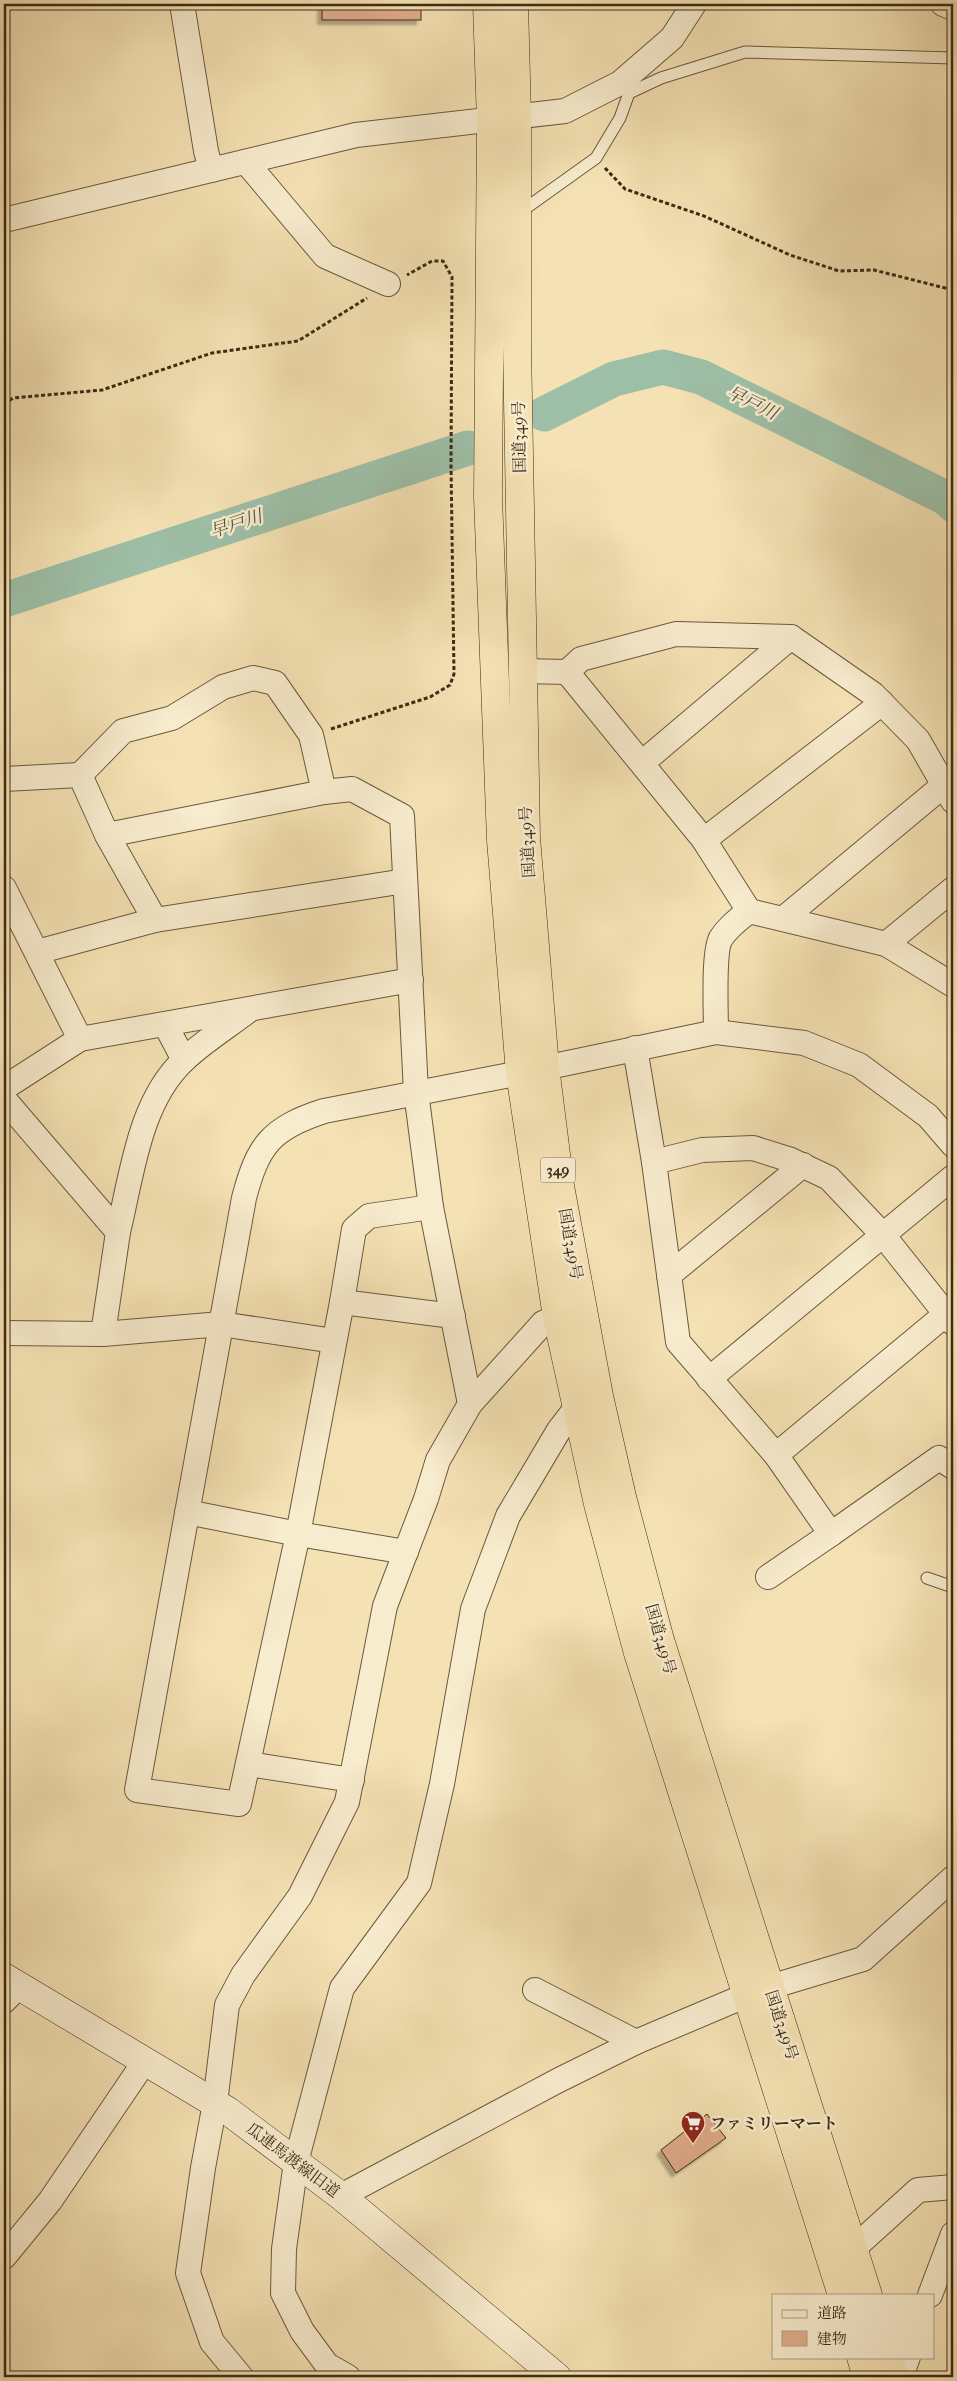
<svg xmlns="http://www.w3.org/2000/svg" width="957" height="2381" viewBox="0 0 957 2381" font-family="'IM FELL French Canon','Noto Serif JP',serif">
  <defs>
    <filter id="shadow"><feDropShadow dx="-4.5" dy="4.5" stdDeviation="1" flood-color="#0004"/></filter>
  </defs>
  <rect width="100%" height="100%" fill="#f5e2b4"/>
  <filter id="stains"><feTurbulence type="fractalNoise" baseFrequency=".004" numOctaves="4"/><feColorMatrix values="0 0 0 0 .2 0 0 0 0 .09 0 0 0 0 .02 0 0 0 .5 -.17"/></filter>
  <radialGradient id="worn" r=".72"><stop offset=".6" stop-color="#630" stop-opacity="0"/><stop offset="1" stop-color="#630" stop-opacity=".3"/></radialGradient>
  <g fill="none" stroke-linecap="round" stroke-linejoin="round">
    <g stroke="#9dbfa7" stroke-width="35">
      <path d="M544 414 614 379 663 367 701 377 946 498 953 505"/>
      <path d="M4 600 468 448"/>
    </g>
  </g>
  <g fill="#e1ad8c" stroke="#3c2b15" filter="url(#shadow)">
    <rect x="322" y="4" width="99" height="16"/>
    <path d="M707 2114 726 2138 676 2173 661 2150Z"/>
  </g>
  <g fill="none" stroke-linecap="round" stroke-linejoin="round">
    <defs>
      <g id="lane">
        <path d="M620 83 629 93 661 78 745 52 953 58"/>
        <path d="M519 213 596 158 620 118 629 93"/>
        <path d="M927 1578 953 1587"/>
      </g>
      <g id="street">
        <path d="M182 4 206 151 211 170"/>
        <path d="M943 4 953 8"/>
        <path d="M246 162 325 256 388 284"/>
        <path d="M4 220 356 135 565 111 620 83 672 38 694 4"/>
        <path d="M522 671 567 672 581 659 676 634 791 637 873 694 918 740 953 801"/>
        <path d="M567 672 704 840 749 911C739 919 728 927 721 938 713 951 716 1014 716 1032"/>
        <path d="M642 763 791 637"/>
        <path d="M80 775 123 731 172 718 223 687 253 678 275 683 311 735 324 792"/>
        <path d="M4 779 80 775 107 835 324 792 352 789 402 816 416 1092 431 1207 470 1404"/>
        <path d="M107 835 155 920"/>
        <path d="M704 840 882 703"/>
        <path d="M4 888 80 1039 4 1088"/>
        <path d="M749 911 886 944 953 889"/>
        <path d="M783 919 944 785"/>
        <path d="M886 944 953 985"/>
        <path d="M37 952 155 920 405 881"/>
        <path d="M165 1024 184 1060"/>
        <path d="M80 1039 411 980"/>
        <path d="M635 1048 654 1162 678 1342 776 1455 831 1534 939 1458 953 1467"/>
        <path d="M4 1099 118 1232 103 1334"/>
        <path d="M654 1162 702 1150 753 1148 791 1160 829 1178 883 1235 953 1323"/>
        <path d="M431 1207 369 1216 354 1229 342 1302 453 1316"/>
        <path d="M118 1232C132 1175 139 1102 184 1060 203 1042 227 1027 248 1011"/>
        <path d="M669 1275 803 1165"/>
        <path d="M342 1302 298 1534 406 1552"/>
        <path d="M4 1333 103 1334 221 1324 334 1341"/>
        <path d="M709 1379 953 1177"/>
        <path d="M776 1455 946 1314"/>
        <path d="M187 1512 298 1534 239 1804 137 1790 244 1198C258 1145 271 1128 324 1111L520 1073 716 1032 804 1043 859 1065 928 1116 953 1145"/>
        <path d="M768 1577 831 1534"/>
        <path d="M248 1764 352 1780"/>
        <path d="M770 1987 863 1959 953 1878"/>
        <path d="M535 1990 636 2042"/>
        <path d="M4 2001 19 1986"/>
        <path d="M341 2196 559 2080 636 2042 747 1995"/>
        <path d="M854 2248 918 2190 953 2187"/>
        <path d="M4 2257 50 2201 145 2061"/>
        <path d="M930 2295 953 2234"/>
        <path d="M241 2377 212 2342 188 2273 203 2168 215 2103 227 2005 243 1975 300 1896 347 1802 385 1606 426 1499 438 1460 470 1404 543 1323 557 1317"/>
        <path d="M348 2377 327 2365 302 2331 283 2293 284 2249 296 2162 342 1988 419 1883 442 1784 473 1609 508 1516 559 1430 576 1408"/>
        <path d="M901 2377 908 2357"/>
      </g>
      <path id="secondary" d="M4 1977 228 2111 341 2196 557 2377"/>
      <g id="highway">
        <path d="M487 4 491 121 488 497 501 840 520 1073 557 1317 598 1504 638 1653 842 2295"/>
        <path d="M514 4 517 116V345L526 838 545 1067 560 1186 599 1396 622 1497 660 1640 868 2295"/>
        <path d="M861 2357 867 2377"/>
        <path d="M888 2357 894 2377"/>
      </g>
    </defs>
    <use href="#lane" stroke="#6a593d" stroke-width="13"/>
    <use href="#street" stroke="#6a593d" stroke-width="26"/>
    <use href="#secondary" stroke="#3c2b15" stroke-width="29"/>
    <use href="#highway" stroke="#3c2b15" stroke-width="29"/>
    <g stroke="#3c2b15" stroke-width="3" stroke-dasharray="4 2.5" stroke-linecap="butt">
      <path d="M605 168 625 189 704 216 790 255 839 271 874 270 953 290"/>
      <path d="M4 404 13 398 102 390 212 353 298 341 367 298"/>
      <path d="M331 729 430 697 450 685 454 674 451 464 452 277 443 261H432L407 275"/>
    </g>
    <use href="#lane" stroke="#f8ecce" stroke-width="11"/>
    <use href="#street" stroke="#f8ecce" stroke-width="24"/>
    <use href="#secondary" stroke="#f8ecce" stroke-width="28"/>
    <use href="#highway" stroke="#f5e2b4" stroke-width="28"/>
  </g>
  <defs>
    <symbol id="supermarket-pin" viewBox="-11 -11 22 30"><path d="M0 17L-7.5 6A9.5 9.5 0 1 1 7.5 6Z" fill="#8f2418" stroke="#f8ecce"/><path d="M-6-5.5h2.5l.6 2H6L4.5 2H-2.5L-4.4-4H-6ZM-1.5 3.2a1.3 1.3 0 1 0 .1 0ZM3 3.2a1.3 1.3 0 1 0 .1 0Z" fill="#fff"/></symbol>
  </defs>
  <g fill-rule="evenodd">
    <use href="#supermarket-pin" x="679" y="2109" width="28" height="38"/>
  </g>
  <g text-anchor="middle" dominant-baseline="central" stroke-width="5" stroke-linejoin="round" paint-order="stroke">
    <rect fill="#f8ecce" stroke="#74654c" stroke-width="1" x="540.5" y="1157.5" width="35" height="25" rx="4"/>
    <g font-size="15" font-weight="bold" fill="#3c2b15">
      <text x="558" y="1170">349</text>
    </g>
    <g font-size="16" fill="#3c2b15" stroke="#f8ecce">
      <text transform="translate(519 437) rotate(-91)">国道349号</text>
      <text transform="translate(527 842) rotate(-93)">国道349号</text>
      <text transform="translate(571 1244) rotate(80)">国道349号</text>
      <text transform="translate(661 1639) rotate(74)">国道349号</text>
      <text transform="translate(782 2025) rotate(72)">国道349号</text>
      <text transform="translate(293 2160) rotate(37)">瓜連馬渡線旧道</text>
    </g>
    <g font-size="16" font-weight="bold" fill="#3c2b15" stroke="#f8ecce" text-anchor="start">
      <text x="710" y="2123">ファミリーマート</text>
    </g>
    <g font-size="18" font-style="italic" fill="#54503a" stroke="#f8ecce">
      <text transform="translate(752 403) rotate(26)">早戸川</text>
      <text transform="translate(236 524) rotate(-18)">早戸川</text>
    </g>
  </g>
  <rect width="957" height="2381" fill="none" stroke="#f5e2b4" stroke-width="20"/>
  <rect x="5" y="5" width="947" height="2371" fill="none" stroke="#3c2b15" stroke-width="2.5"/>
  <rect x="10" y="10" width="937" height="2361" fill="none" stroke="#3c2b15"/>
  <rect x="772" y="2294" width="162" height="65" fill="#f8ecce" stroke="#ad9f84"/>
  <rect x="782" y="2310" width="25" height="8" fill="#f8ecce" stroke="#ad9f84"/>
  <text x="817" y="2318" font-size="15" fill="#3c2b15">道路</text>
  <rect x="782" y="2331" width="25" height="15" fill="#e1ad8c" stroke="#ad9f84"/>
  <text x="817" y="2344" font-size="15" fill="#3c2b15">建物</text>
  <rect width="100%" height="100%" filter="url(#stains)"/>
  <rect width="100%" height="100%" fill="url(#worn)"/>
</svg>
